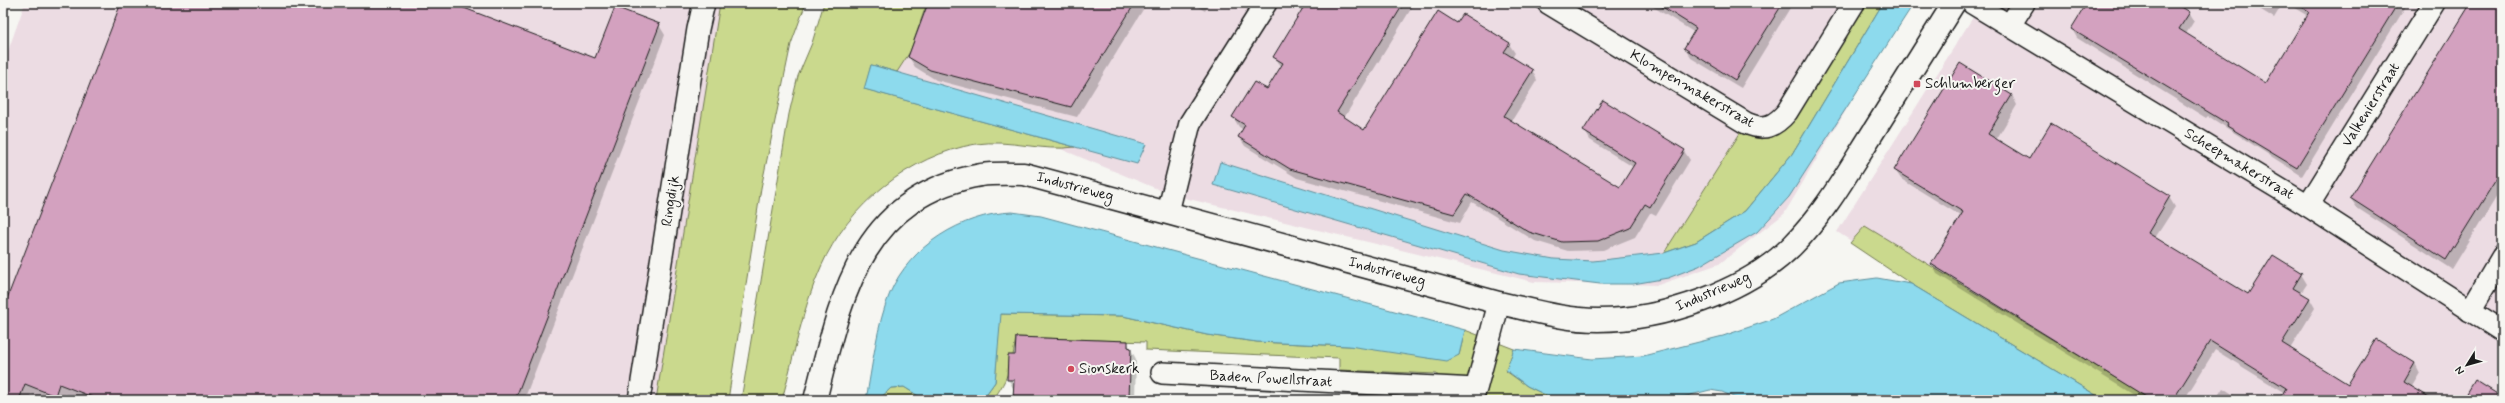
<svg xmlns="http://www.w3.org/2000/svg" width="2505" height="403" viewBox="0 0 2505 403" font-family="Mynerve,sans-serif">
  <rect width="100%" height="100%" fill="#f6f6f2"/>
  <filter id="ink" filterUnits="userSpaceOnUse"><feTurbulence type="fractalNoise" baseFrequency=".025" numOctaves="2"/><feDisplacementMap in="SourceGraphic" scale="8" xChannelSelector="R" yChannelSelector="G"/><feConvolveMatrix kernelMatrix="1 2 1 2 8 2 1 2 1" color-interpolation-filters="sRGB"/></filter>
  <g filter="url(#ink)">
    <g fill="#ecdce3">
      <path d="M25 3H752L684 400H3V65Z"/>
      <path d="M861 3H1910L1784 214 1719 264 1658 285 1534 282 1172 195 830 54Z"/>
      <path d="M1982 3H2502V400H2108L1837 232Z"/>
    </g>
    <g fill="#cad98d" stroke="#737a54">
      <path d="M720 3H806L791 44 761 188 728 400H656Z"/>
      <path d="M824 3H927L910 52 897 72 871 65 865 89 1075 147C1042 152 1010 139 976 144 910 155 848 205 821 267 802 309 794 356 782 400H741L789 114 798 76 812 43Z"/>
      <path d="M1862 3H1883L1792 154 1745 211 1696 242 1664 253 1742 130 1761 139 1772 135Z"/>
      <path d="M1865 226 2152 400H2104L1911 284 1850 243Z"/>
      <path d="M1000 314 1123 316 1207 335 1257 342 1349 346 1459 355 1465 330 1514 349 1506 371 1527 386 1556 400H1433L1437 374 1339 370V358L1146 350V342L1016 337C1012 365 1009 377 993 400H982L995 382Z"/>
      <path d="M904 387 925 400H878L891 388Z"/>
    </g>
    <g fill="#8ddaed" stroke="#608e99">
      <path d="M1883 3H1914L1789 197 1757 232 1699 266 1668 278 1633 284H1600L1519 274 1213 185 1220 162 1504 250 1554 259 1593 261 1664 253 1696 242 1745 211 1792 154Z"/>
      <path d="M871 65H872L1146 144 1137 164 864 89Z"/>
      <path d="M1012 212 1041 216 1465 330 1459 355 1447 361 1349 346 1257 342 1207 335 1123 316 1001 314 995 382 982 400H925L904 387 891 388 878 400H866C872 368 877 323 890 293 910 246 962 214 1012 212Z"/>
      <path d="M1877 278 1911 284 2104 400H1740L1722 392 1710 390 1671 400H1556L1527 386 1506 370 1514 349 1592 359 1643 356 1723 336 1773 319 1839 283Z"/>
    </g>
    <g fill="#0003">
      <path d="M122 3H448L596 60 659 25 665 35 524 400H80L65 394 62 400H47L31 394 28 400H3V311Z"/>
      <path d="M929 3H1147L1077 117 936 80 915 67 909 57Z"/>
      <path d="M1191 3H1210L1205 11Z"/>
      <path d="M1304 3 1414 4 1344 118 1365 132 1457 24 1509 44 1515 53 1512 58 1532 70 1537 80 1511 122 1620 189 1633 167 1590 140 1585 131 1603 101 1684 151 1690 160 1656 216 1650 213 1635 237 1603 250 1568 251 1535 241 1472 202 1460 223 1297 178 1245 146 1239 137 1244 130 1239 127 1233 117 1267 91 1282 67 1274 57 1302 11 1300 8Z"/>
      <path d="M1647 3H1793L1741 88 1691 58 1685 48 1695 33Z"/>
      <path d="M2089 3H2173L2189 13 2194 21 2186 34 2266 84 2308 16 2286 3H2408L2302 176 2208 116 2206 118 2077 38 2072 29Z"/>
      <path d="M2250 3H2283L2274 18Z"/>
      <path d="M2471 3H2502V188L2452 269 2357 208 2351 199Z"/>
      <path d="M2012 95 2017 105 1996 140 2029 160 2169 197 2175 207 2155 238 2249 296 2301 274 2307 284 2301 293 2310 299 2315 308 2290 349 2349 385 2415 363 2420 373 2411 388 2432 400H2280L2285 393 2215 350 2184 400H2142L1937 274 1932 264 1961 216 1901 179 1895 170Z"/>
      <path d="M1127 342 1136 359 1135 400 1014 398V390L1008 379Z"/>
      <path d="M2223 388 2242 400H2215Z"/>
    </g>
    <g fill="#d3a1bf" stroke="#1c1c1c">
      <path d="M121 3H451L595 58 615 7 660 24 515 400H100L59 384 55 396 25 384 19 400H3V309Z"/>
      <path d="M928 3H1135L1071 107 930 70 908 57Z"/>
      <path d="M1306 3H1404L1337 112 1364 130 1438 11 1457 23 1463 14 1510 43 1504 52 1533 70 1504 116 1620 187 1635 163 1583 131 1603 100 1685 150 1650 207 1645 204 1630 228 1598 241 1562 242 1529 232 1467 194 1454 214 1290 169 1238 137 1245 125 1232 117 1254 82 1267 89 1283 63 1273 57Z"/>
      <path d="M1656 3H1783L1735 80 1684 48 1696 28Z"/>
      <path d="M2087 3H2175L2190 12 2179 29 2266 83 2309 12 2294 3H2398L2297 168 2227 126 2228 124 2071 29Z"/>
      <path d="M2471 3H2502V170L2446 260 2350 198Z"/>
      <path d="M1960 63 2012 95 1988 134 2029 159 2051 123 2170 196 2148 233 2248 294 2273 255 2302 273 2293 288 2310 298 2282 343 2348 384 2376 339 2415 363 2404 382 2434 400H2279L2286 388 2210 341 2173 400H2151L1931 264 1963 212 1894 170Z"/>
      <path d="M1016 337 1128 341V347L1131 348 1129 397H1126V400L1013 399 1014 380H1007L1008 355H1015Z"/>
      <path d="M2475 380 2502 397V400H2463Z"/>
    </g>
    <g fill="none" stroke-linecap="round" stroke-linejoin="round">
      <defs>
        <g id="street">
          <path d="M1548 3 1746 123C1764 131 1774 127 1787 112L1854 3"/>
          <path d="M1972 3 2308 206 2502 331"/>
          <path d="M2010 25 2024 3"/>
          <path d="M2308 206 2434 3"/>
          <path d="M1168 212 1190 123 1266 3"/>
          <path d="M2470 311 2502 257"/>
          <path d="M1162 373 1476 389 1499 303"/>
          <path d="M639 400 698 29 704 3"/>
        </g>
        <path id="secondary" d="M815 400C841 298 860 196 981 175 995 173 1010 174 1024 174L1499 303C1532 310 1564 320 1598 320 1663 320 1746 292 1792 246 1824 214 1846 175 1870 137 1898 92 1926 48 1954 3"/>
      </defs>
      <use href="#street" stroke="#1c1c1c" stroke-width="24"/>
      <use href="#secondary" stroke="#1c1c1c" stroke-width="25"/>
      <use href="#street" stroke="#f6f6f2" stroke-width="21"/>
      <use href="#secondary" stroke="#f6f6f2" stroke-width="22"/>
    </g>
  </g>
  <g fill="#d1495b" stroke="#f6f6f2" stroke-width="1.5">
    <rect x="1913" y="80" width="8" height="8" rx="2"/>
    <circle cx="1071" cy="369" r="4"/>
  </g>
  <g text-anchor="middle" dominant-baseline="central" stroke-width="4" stroke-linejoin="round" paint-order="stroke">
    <g font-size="15" fill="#1c1c1c" stroke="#f6f6f2" text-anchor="start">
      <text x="1925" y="84">Schlumberger</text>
      <text x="1079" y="369">Sionskerk</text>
    </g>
    <g font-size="15" fill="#1c1c1c" stroke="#f6f6f2">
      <text transform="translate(1692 89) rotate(30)">Klompenmakerstraat</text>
      <text transform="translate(2371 105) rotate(-58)">Valkenierstraat</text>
      <text transform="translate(2239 164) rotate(31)">Scheepmakerstraat</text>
      <text transform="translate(1075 187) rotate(15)">Industrieweg</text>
      <text transform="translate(671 201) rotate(-81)">Ringdijk</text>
      <text transform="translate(1387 272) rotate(15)">Industrieweg</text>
      <text transform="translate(1713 292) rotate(-23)">Industrieweg</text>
      <text transform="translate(1271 379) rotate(3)">Baden Powellstraat</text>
    </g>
  </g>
  <rect width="2505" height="403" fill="none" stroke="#f6f6f2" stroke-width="16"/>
  <rect x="8" y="8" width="2489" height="387" fill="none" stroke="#1c1c1c" stroke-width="1.5" filter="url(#ink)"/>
  <g transform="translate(2467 365) rotate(233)" stroke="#f6f6f2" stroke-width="3" paint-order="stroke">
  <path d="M0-3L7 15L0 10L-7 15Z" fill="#1c1c1c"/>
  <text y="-6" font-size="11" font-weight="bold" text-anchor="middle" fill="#1c1c1c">N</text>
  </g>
</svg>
